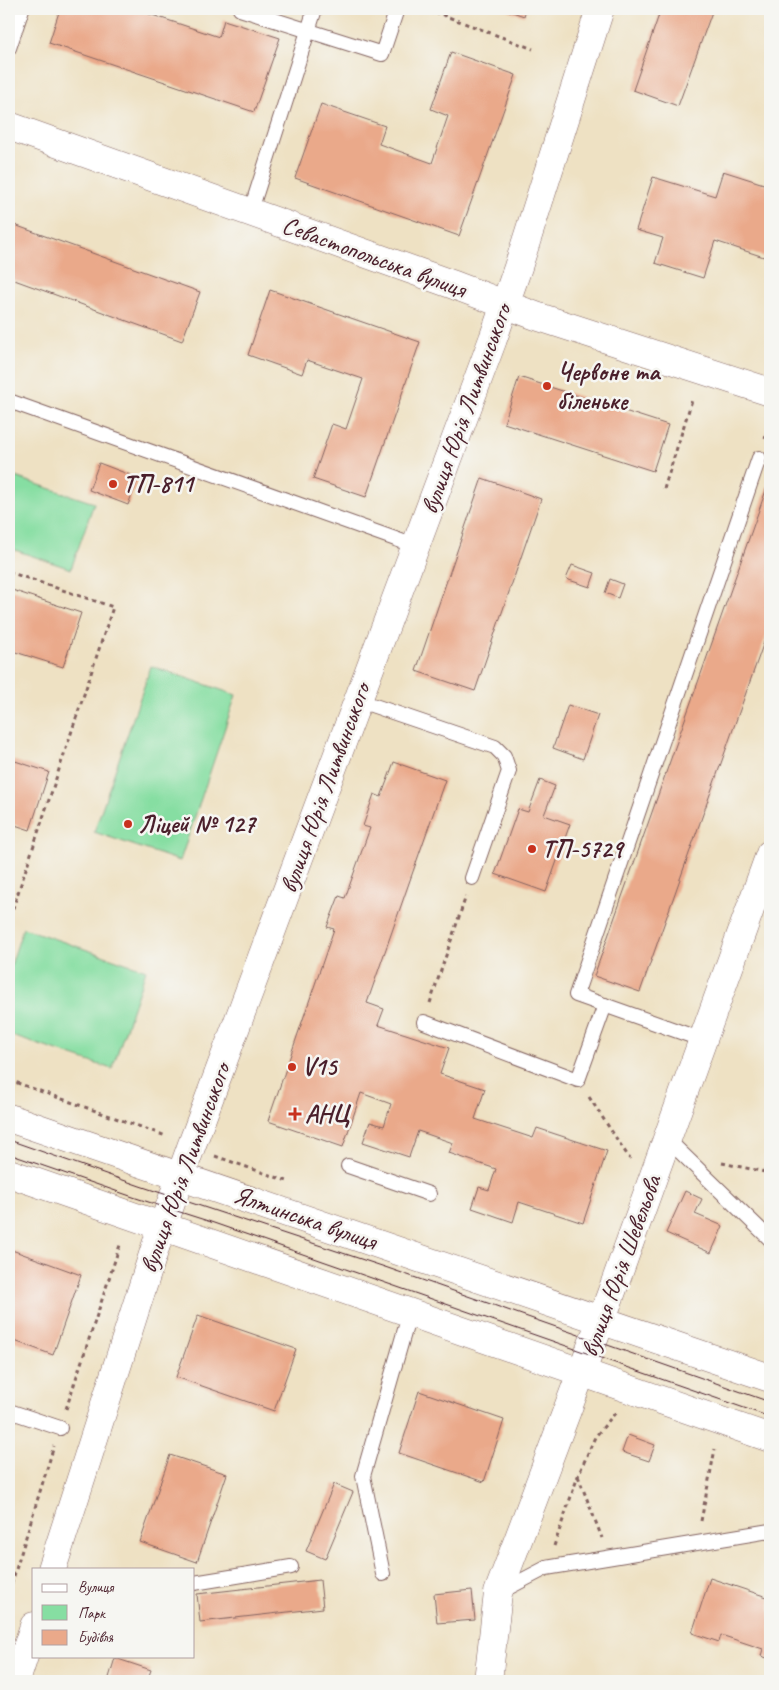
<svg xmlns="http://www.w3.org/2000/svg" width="779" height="1690" viewBox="0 0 779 1690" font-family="Caveat,sans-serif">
  <rect width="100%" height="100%" fill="#f6f6f2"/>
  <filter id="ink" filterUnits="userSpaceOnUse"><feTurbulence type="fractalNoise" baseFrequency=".02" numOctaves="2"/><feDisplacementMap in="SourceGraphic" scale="10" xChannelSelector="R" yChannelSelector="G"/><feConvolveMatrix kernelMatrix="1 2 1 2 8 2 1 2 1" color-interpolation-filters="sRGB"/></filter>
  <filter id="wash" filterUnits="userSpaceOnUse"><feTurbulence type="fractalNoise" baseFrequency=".0096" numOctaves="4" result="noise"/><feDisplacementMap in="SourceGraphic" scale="20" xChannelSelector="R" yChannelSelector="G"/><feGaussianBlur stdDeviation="1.12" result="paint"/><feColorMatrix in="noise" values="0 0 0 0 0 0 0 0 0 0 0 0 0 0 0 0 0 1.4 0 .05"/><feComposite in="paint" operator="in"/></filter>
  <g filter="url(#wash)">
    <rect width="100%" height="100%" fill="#eee1c3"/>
    <g fill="#86dea2" stroke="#687e66">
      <path d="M9 475 94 503 71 569 9 548Z"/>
      <path d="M151 666 236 695 180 861 94 832Z"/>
      <path d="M23 928 146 970 112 1069 9 1035V971Z"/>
    </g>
    <g id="blocks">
      <g fill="#eaa98a">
        <path d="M60 9H134L219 37 224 20 280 38 254 112 49 43Z"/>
        <path d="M504 9H526L524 16Z"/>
        <path d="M661 9H713L678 106 633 90Z"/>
        <path d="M451 52 516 75 459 236 295 178 321 104 385 126 379 144 432 163 448 116 431 109Z"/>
        <path d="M723 171 770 186V259L715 241 703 278 655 263 663 238 636 230 653 177 715 196Z"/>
        <path d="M9 223 200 292 182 341 9 278Z"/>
        <path d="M270 290 420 342 366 497 313 479 332 424 346 429 363 379 307 360 302 374 248 355Z"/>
        <path d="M519 377 668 425 653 471 504 423Z"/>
        <path d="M99 463 138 478 128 505 89 490Z"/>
        <path d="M482 478 541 499 475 691 416 671Z"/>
        <path d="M770 479V625L640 992 594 976Z"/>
        <path d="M572 565 595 573 590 587 566 579Z"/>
        <path d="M610 579 623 584 618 598 605 593Z"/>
        <path d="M9 589 81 613 63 667 9 650Z"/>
        <path d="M568 705 598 715 583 759 553 748Z"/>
        <path d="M9 759 49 772 30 830 9 823Z"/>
        <path d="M394 762 445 780 367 1003 384 1009 378 1025 449 1048 440 1074 485 1089 475 1119 533 1138 537 1128 607 1151 583 1223 519 1202 513 1222 472 1208 479 1187 489 1190 496 1169 449 1153 453 1143 418 1131 409 1157 363 1142 370 1122 384 1126 391 1104 361 1093 343 1147 268 1121 334 929 327 927 339 896 345 898 370 828 363 826 374 794 381 797Z"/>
        <path d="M540 780 555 786 544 815 570 824 546 892 495 874 518 809 528 812Z"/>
        <path d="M685 1191 702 1199 695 1214 723 1226 711 1253 666 1233Z"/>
        <path d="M9 1249 81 1275 53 1355 9 1339Z"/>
        <path d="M198 1315 296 1349 274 1411 176 1377Z"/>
        <path d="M419 1391 504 1420 484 1482 399 1453Z"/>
        <path d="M628 1435 655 1445 649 1461 622 1452Z"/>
        <path d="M170 1455 227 1474 197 1562 140 1542Z"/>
        <path d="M334 1484 353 1492 325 1559 306 1551Z"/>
        <path d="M710 1578 770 1598V1659L761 1656 763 1649 721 1635 719 1642 692 1633Z"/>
        <path d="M320 1580 323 1608 200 1622 197 1594Z"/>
        <path d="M472 1590 475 1620 437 1623 434 1594Z"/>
        <path d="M115 1658 151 1670 147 1681H108Z"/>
      </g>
    </g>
  </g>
  <g filter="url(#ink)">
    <use href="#blocks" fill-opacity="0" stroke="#836360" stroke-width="1"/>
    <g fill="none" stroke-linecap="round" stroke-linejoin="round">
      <defs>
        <g id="lane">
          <path d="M240 9 382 54 397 9"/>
          <path d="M9 48 22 9"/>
          <path d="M250 213 315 9"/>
          <path d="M9 401 415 546"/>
          <path d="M357 700 495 747 504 756 509 771 472 878"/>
          <path d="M424 1022 578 1080 605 1005"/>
          <path d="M703 1040 576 995 759 458"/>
          <path d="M667 1139 770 1239"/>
          <path d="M348 1166 429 1194"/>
          <path d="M9 1411 60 1428"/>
          <path d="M383 1574 363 1476 410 1312"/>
          <path d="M194 1583 291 1567"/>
          <path d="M500 1592 546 1568 770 1531"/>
        </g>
        <g id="street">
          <path d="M9 126 454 285 536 316 770 392"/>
          <path d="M52 1569 156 1245 191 1147 493 339 518 267 600 9"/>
          <path d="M16 1681 34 1626"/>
          <path d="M488 1681 498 1593 611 1294 770 854"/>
        </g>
        <g id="secondary">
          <path d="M9 1118 770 1378"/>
          <path d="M9 1173 770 1438"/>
        </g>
      </defs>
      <use href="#lane" stroke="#836360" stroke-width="16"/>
      <use href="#street" stroke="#836360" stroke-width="29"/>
      <use href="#secondary" stroke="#836360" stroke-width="29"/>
      <g stroke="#836360" stroke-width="3" stroke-dasharray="4 4" stroke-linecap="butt">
        <path d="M427 9 533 49"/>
        <path d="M765 439 770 424"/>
        <path d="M664 489 692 400"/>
        <path d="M9 572 113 607 9 920"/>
        <path d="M430 1003 466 896"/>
        <path d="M9 1080 166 1136"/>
        <path d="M589 1097 630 1159"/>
        <path d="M215 1156 287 1181"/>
        <path d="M722 1163 770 1173"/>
        <path d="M66 1409 121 1242"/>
        <path d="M578 1476 602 1538"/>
        <path d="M701 1521 715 1449"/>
        <path d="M554 1546 578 1476 595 1437 616 1412"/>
        <path d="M9 1592 54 1446"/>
      </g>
      <use href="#lane" stroke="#fff" stroke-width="14"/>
      <use href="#street" stroke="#fff" stroke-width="28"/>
      <use href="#secondary" stroke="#fff" stroke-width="28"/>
      <g stroke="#4a1f2b" stroke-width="1">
        <path d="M9 1140 140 1186 385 1267 770 1402"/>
        <path d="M9 1154 136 1198 208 1221 770 1417"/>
      </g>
    </g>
  </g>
  <g fill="#c8321e" stroke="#f6f6f2" stroke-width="2">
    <circle cx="547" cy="386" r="5"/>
    <circle cx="113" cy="484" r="5"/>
    <circle cx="128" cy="824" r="5"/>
    <circle cx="532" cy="849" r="5"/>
    <circle cx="292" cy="1067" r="5"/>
    <path d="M292.5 1106.5h5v5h5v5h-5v5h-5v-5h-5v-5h5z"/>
  </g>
  <g text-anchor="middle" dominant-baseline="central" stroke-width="5" stroke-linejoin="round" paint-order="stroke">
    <g font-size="25" fill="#4a1f2b" stroke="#f6f6f2">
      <text transform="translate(374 257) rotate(20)">Севастопольська вулиця</text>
      <text transform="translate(466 409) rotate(-70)">вулиця Юрія Литвинського</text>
      <text transform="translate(325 788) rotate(-70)">вулиця Юрія Литвинського</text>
      <text transform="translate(185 1168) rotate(-70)">вулиця Юрія Литвинського</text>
      <text transform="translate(305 1218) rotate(19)">Ялтинська вулиця</text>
      <text transform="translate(621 1266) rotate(-70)">вулиця Юрія Шевельова</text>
    </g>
    <g font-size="25" font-weight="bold" fill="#4a1f2b" stroke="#f6f6f2" text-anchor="start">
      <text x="557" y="372">Червоне та<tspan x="557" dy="29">біленьке</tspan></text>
      <text x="123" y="484">ТП-811</text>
      <text x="138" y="824">Ліцей № 127</text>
      <text x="542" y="849">ТП-5729</text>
      <text x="302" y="1067">V15</text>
      <text x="305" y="1114">АНЦ</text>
    </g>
  </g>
  <rect width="779" height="1690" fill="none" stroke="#f6f6f2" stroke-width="30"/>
  <rect x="32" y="1568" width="162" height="90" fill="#f6f6f2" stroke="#b1a0a2"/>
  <rect x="42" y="1584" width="25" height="8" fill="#ffffff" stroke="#b1a0a2"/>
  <text x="78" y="1592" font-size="15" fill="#4a1f2b">Вулиця</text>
  <rect x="42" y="1605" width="25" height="15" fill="#86dea2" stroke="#b1a0a2"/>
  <text x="78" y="1618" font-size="15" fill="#4a1f2b">Парк</text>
  <rect x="42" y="1630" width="25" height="15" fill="#eaa98a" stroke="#b1a0a2"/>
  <text x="78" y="1642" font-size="15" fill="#4a1f2b">Будівля</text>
</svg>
